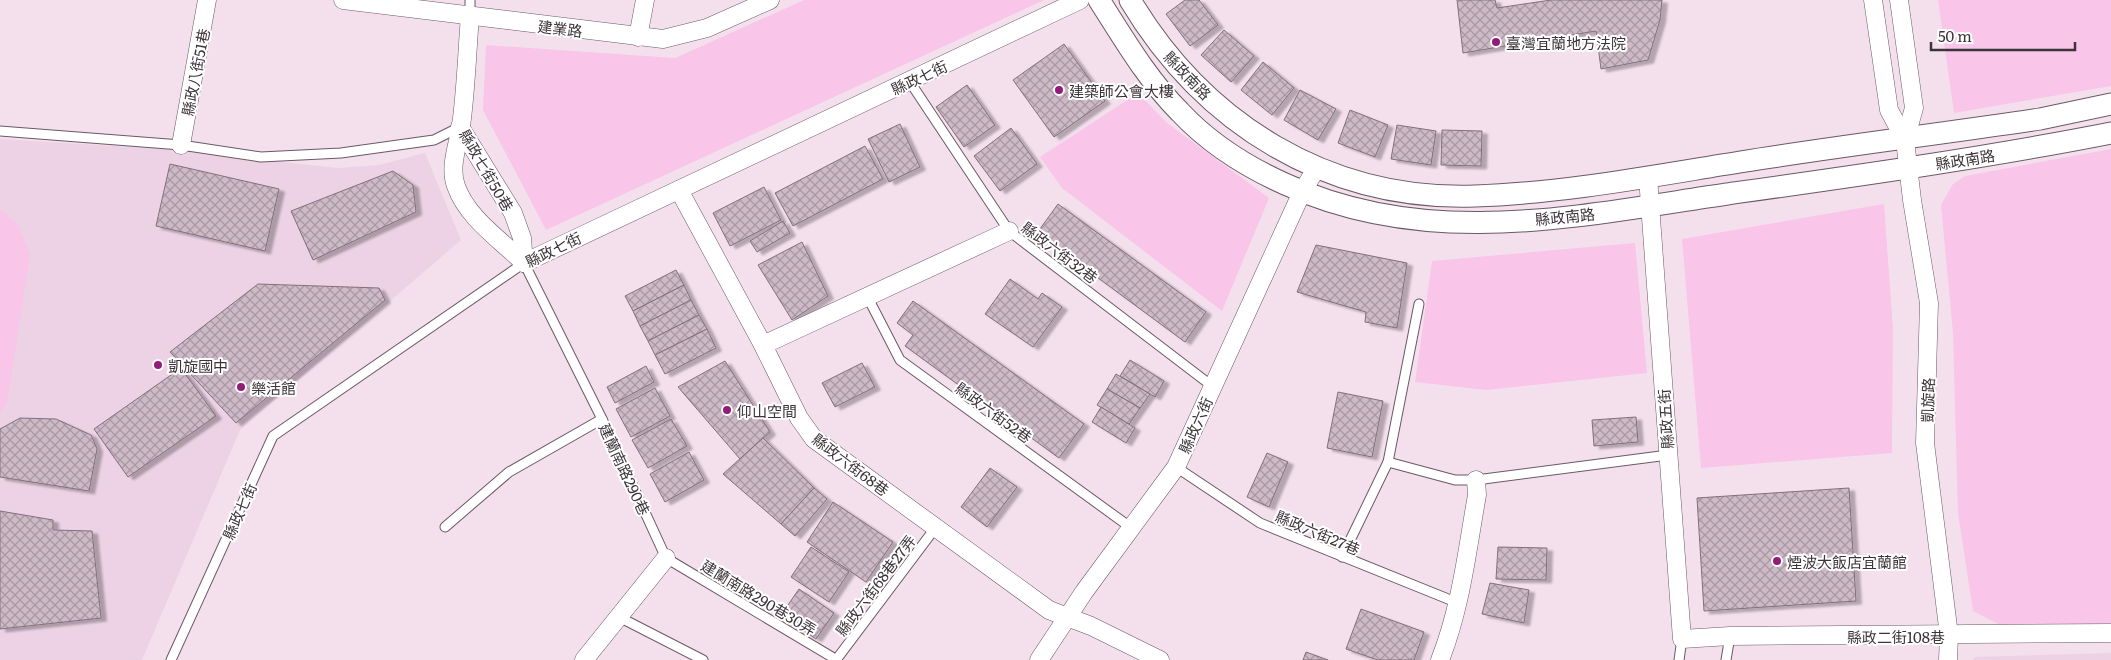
<svg xmlns="http://www.w3.org/2000/svg" width="2111" height="660" viewBox="0 0 2111 660" font-family="Literata,'Noto Sans TC',serif">
  <defs>
    <pattern id="building-cross-hatch" width="8" height="8" patternUnits="userSpaceOnUse" patternTransform="scale(1.25)"><rect width="8" height="8" fill="#cebac7"/><path d="M0 0l8 8M0 8l8-8" fill="none" stroke="#a898a3"/></pattern>
    <filter id="shadow"><feDropShadow dx="5.5" dy="3" stdDeviation="1" flood-color="#0004"/></filter>
  </defs>
  <rect width="100%" height="100%" fill="#f4e0ed"/>
  <g fill="#ecd2e4">
    <path d="M0 139 163 149 338 168 379 165 425 153 461 240 240 430 142 660H0Z"/>
    <path d="M2111 653V660H1974V657Z"/>
  </g>
  <g fill="#f9c5e8">
    <path d="M804 0H1044L546 230 483 110 486 45 675 58Z"/>
    <path d="M1938 0H2111V86L1954 113Z"/>
    <path d="M1138 93 1167 123 1269 198 1222 311 1062 188 1040 157Z"/>
    <path d="M2111 149V623L2006 628 1973 611 1958 513 1953 333 1941 205 1953 184 1965 176Z"/>
    <path d="M1884 204 1893 328 1892 453 1701 468 1682 239Z"/>
    <path d="M0 210 18 225 30 256 7 402 0 414Z"/>
    <path d="M1635 243 1647 373 1486 390 1415 382 1432 261Z"/>
  </g>
  <g fill="url(#building-cross-hatch)" stroke="#82707b" filter="url(#shadow)">
    <path d="M1185 0H1199L1218 25 1190 46 1166 14Z"/>
    <path d="M1457 0H1495L1497 8 1551 0H1662L1660 20 1648 60 1601 69 1596 31 1463 53Z"/>
    <path d="M1224 30 1254 56 1231 82 1201 55Z"/>
    <path d="M1064 44 1105 101 1054 137 1013 80Z"/>
    <path d="M1263 62 1294 88 1272 115 1241 90Z"/>
    <path d="M967 85 995 125 964 147 936 107Z"/>
    <path d="M1300 90 1336 109 1318 140 1284 120Z"/>
    <path d="M1350 110 1388 125 1375 157 1338 143Z"/>
    <path d="M900 124 920 167 889 182 868 139Z"/>
    <path d="M1397 125 1436 131 1431 165 1391 159Z"/>
    <path d="M1011 128 1037 164 1000 191 974 156Z"/>
    <path d="M1442 130 1482 131 1481 166 1441 165Z"/>
    <path d="M865 146 883 179 793 226 775 193Z"/>
    <path d="M170 164 279 189 265 251 156 226Z"/>
    <path d="M393 171 413 185 416 212 313 260 291 211Z"/>
    <path d="M764 187 781 220 730 246 713 213Z"/>
    <path d="M1058 204 1206 312 1185 342 1037 233Z"/>
    <path d="M783 221 790 233 757 252 750 241Z"/>
    <path d="M802 242 828 296 792 320 758 265Z"/>
    <path d="M1316 245 1407 263 1397 328 1365 322 1366 312 1297 292Z"/>
    <path d="M676 270 684 285 633 311 625 296Z"/>
    <path d="M1010 279 1038 299 1042 293 1062 307 1033 347 985 314Z"/>
    <path d="M258 284 379 288 385 300 236 423 170 352Z"/>
    <path d="M684 285 691 300 640 326 633 311Z"/>
    <path d="M691 300 699 315 648 341 640 326Z"/>
    <path d="M913 301 1084 424 1059 458 905 346 913 335 897 323Z"/>
    <path d="M699 315 707 329 655 355 648 341Z"/>
    <path d="M707 329 716 348 665 374 655 355Z"/>
    <path d="M1130 360 1164 381 1155 397 1120 376Z"/>
    <path d="M725 361 770 432 740 459 678 387Z"/>
    <path d="M862 363 875 387 835 407 822 383Z"/>
    <path d="M646 366 654 382 615 403 607 387Z"/>
    <path d="M181 368 216 416 128 477 94 429Z"/>
    <path d="M1116 374 1150 394 1140 408 1107 389Z"/>
    <path d="M655 388 670 416 631 437 616 409Z"/>
    <path d="M1107 389 1140 408 1129 424 1097 405Z"/>
    <path d="M1338 392 1383 401 1372 457 1327 448Z"/>
    <path d="M1101 407 1135 428 1126 443 1092 422Z"/>
    <path d="M1636 417 1638 442 1594 446 1592 420Z"/>
    <path d="M20 418 56 419 91 435 97 449 89 491 0 477V429Z"/>
    <path d="M671 419 687 446 648 468 632 440Z"/>
    <path d="M763 438 814 488 781 524 723 474Z"/>
    <path d="M689 452 704 480 665 502 650 474Z"/>
    <path d="M1267 453 1288 462 1269 507 1247 497Z"/>
    <path d="M990 468 1017 487 987 527 961 507Z"/>
    <path d="M814 488 827 499 795 536 781 524Z"/>
    <path d="M1849 488 1856 601 1704 611 1697 498Z"/>
    <path d="M833 502 893 542 866 582 807 542Z"/>
    <path d="M0 511 53 520V530L92 531 101 618 0 629Z"/>
    <path d="M811 547 849 572 829 602 791 577Z"/>
    <path d="M1498 547 1547 548 1546 580 1496 579Z"/>
    <path d="M1490 583 1529 590 1524 623 1482 614Z"/>
    <path d="M799 589 834 613 816 639 781 615Z"/>
    <path d="M1361 609 1424 632 1414 660H1378L1346 649Z"/>
    <path d="M1306 652 1328 660H1303Z"/>
  </g>
  <g fill="none" stroke-linecap="round" stroke-linejoin="round">
    <defs>
      <g id="service">
        <path d="M470 0V16"/>
        <path d="M910 82 1009 231 1212 386"/>
        <path d="M0 131 181 145 261 157 341 153 434 140 460 127"/>
        <path d="M867 296 900 360 1130 527"/>
        <path d="M1388 462 1419 304"/>
        <path d="M1176 467 1260 523 1458 603"/>
        <path d="M445 527 509 472 602 419"/>
        <path d="M1342 557 1388 462 1455 480H1476L1668 455"/>
        <path d="M619 617 703 660"/>
        <path d="M171 660 273 436 524 263 602 419 666 558 837 660"/>
        <path d="M836 660 936 527"/>
        <path d="M1679 660 1682 639"/>
        <path d="M1726 660 1730 636"/>
      </g>
      <g id="minor">
        <path d="M343 0 663 39 707 28 770 0"/>
        <path d="M1873 0 1889 110 1905 140 1912 200 1929 303 1925 443 1949 635 1948 660"/>
        <path d="M1899 0 1914 108 1905 140"/>
        <path d="M470 16C467 53 466 90 461 126 458 145 449 167 456 186 467 218 501 240 524 263"/>
        <path d="M638 37 645 0"/>
        <path d="M460 127 513 213 522 238 524 263"/>
        <path d="M181 145 207 0"/>
        <path d="M1648 177 1682 639 1730 636 2111 633"/>
        <path d="M679 190 763 345 799 418 814 439 1049 610 1091 626 1160 660"/>
        <path d="M524 263 1080 0"/>
        <path d="M763 345 1009 231"/>
        <path d="M584 660 666 558"/>
        <path d="M1039 660 1084 592 1176 467 1302 192 1316 169"/>
        <path d="M1440 660C1461 607 1467 551 1477 495L1476 480"/>
      </g>
      <g id="tertiary">
        <path d="M1099 0C1124 39 1147 79 1180 112 1209 143 1247 167 1285 184 1429 250 1577 216 1727 194 1855 176 1984 158 2111 133"/>
        <path d="M1130 0C1204 124 1328 201 1475 196 1564 193 1652 176 1740 162 1840 146 1940 134 2040 119L2111 104"/>
      </g>
    </defs>
    <use href="#service" stroke="#6a5964" stroke-width="11"/>
    <use href="#minor" stroke="#6a5964" stroke-width="19"/>
    <use href="#tertiary" stroke="#6a5964" stroke-width="23"/>
    <use href="#service" stroke="#fff" stroke-width="9"/>
    <use href="#minor" stroke="#fff" stroke-width="18"/>
    <use href="#tertiary" stroke="#fff" stroke-width="21"/>
  </g>
  <g fill="#931c79" stroke="#fff" stroke-width="2">
    <circle cx="1496" cy="42" r="5"/>
    <circle cx="1059" cy="90" r="5"/>
    <circle cx="158" cy="365" r="5"/>
    <circle cx="241" cy="387" r="5"/>
    <circle cx="727" cy="410" r="5"/>
    <circle cx="1777" cy="561" r="5"/>
  </g>
  <g text-anchor="middle" dominant-baseline="central" stroke-width="4" stroke-linejoin="round" paint-order="stroke">
    <g font-size="15" fill="#3c3439" stroke="#fff">
      <text transform="translate(560 28) rotate(7)">建業路</text>
      <text transform="translate(195 72) rotate(-79)">縣政八街51巷</text>
      <text transform="translate(1188 75) rotate(46)">縣政南路</text>
      <text transform="translate(919 77) rotate(-25)">縣政七街</text>
      <text transform="translate(1965 159) rotate(-9)">縣政南路</text>
      <text transform="translate(487 170) rotate(60)">縣政七街50巷</text>
      <text transform="translate(1565 216) rotate(-6)">縣政南路</text>
      <text transform="translate(553 249) rotate(-26)">縣政七街</text>
      <text transform="translate(1060 252) rotate(37)">縣政六街32巷</text>
      <text transform="translate(1927 400) rotate(-88)">凱旋路</text>
      <text transform="translate(994 412) rotate(36)">縣政六街52巷</text>
      <text transform="translate(1665 419) rotate(-94)">縣政五街</text>
      <text transform="translate(1195 425) rotate(-66)">縣政六街</text>
      <text transform="translate(851 464) rotate(37)">縣政六街68巷</text>
      <text transform="translate(625 469) rotate(65)">建蘭南路290巷</text>
      <text transform="translate(239 511) rotate(-66)">縣政七街</text>
      <text transform="translate(1318 532) rotate(23)">縣政六街27巷</text>
      <text transform="translate(875 585) rotate(-53)">縣政六街68巷27弄</text>
      <text transform="translate(759 597) rotate(31)">建蘭南路290巷30弄</text>
      <text x="1896" y="636">縣政二街108巷</text>
    </g>
    <g font-size="15" fill="#3c3439" stroke="#fff" text-anchor="start">
      <text x="1506" y="42">臺灣宜蘭地方法院</text>
      <text x="1069" y="90">建築師公會大樓</text>
      <text x="168" y="365">凱旋國中</text>
      <text x="251" y="387">樂活館</text>
      <text x="737" y="410">仰山空間</text>
      <text x="1787" y="561">煙波大飯店宜蘭館</text>
    </g>
  </g>
  <path d="M1931 42v8h144v-8" fill="none" stroke="#3c3439" stroke-width="2.5"/>
  <text x="1938" y="42" font-size="15" fill="#3c3439" stroke="#ffffff" stroke-width="4" paint-order="stroke">50 m</text>
</svg>
